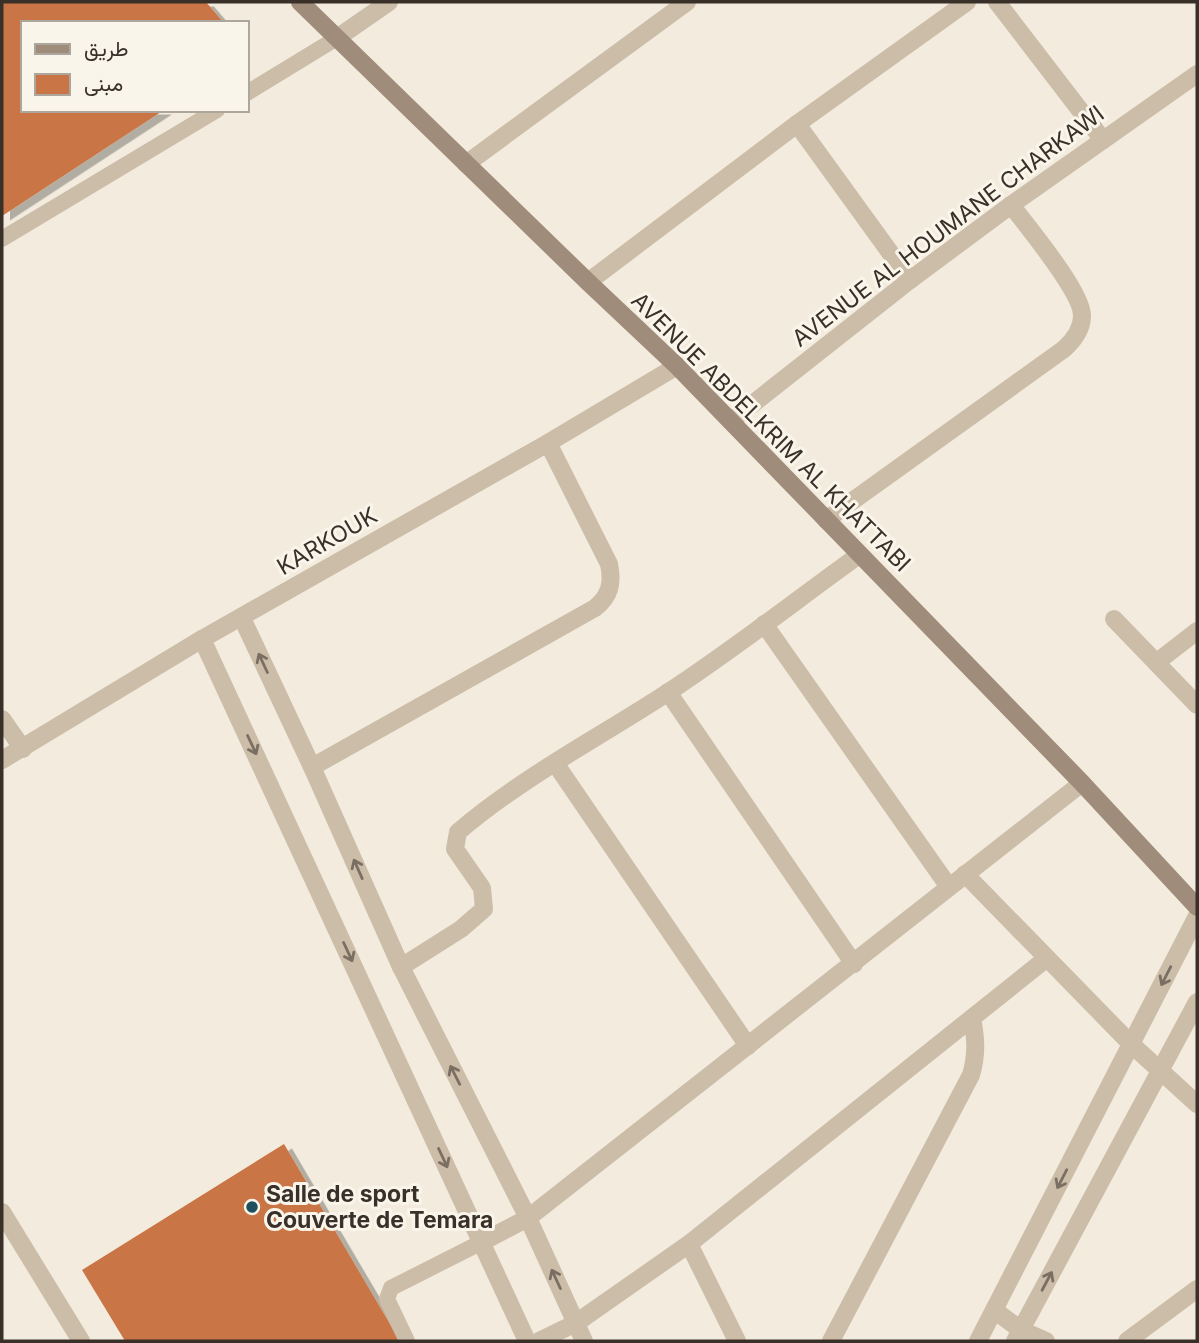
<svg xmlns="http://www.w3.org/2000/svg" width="1199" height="1343" viewBox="0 0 1199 1343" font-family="Inter,Vazirmatn,sans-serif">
  <defs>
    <filter id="shadow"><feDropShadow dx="8" dy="4.5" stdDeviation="0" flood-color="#0004"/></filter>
  </defs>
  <rect width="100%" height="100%" fill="#f3ecde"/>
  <g fill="#c97545" filter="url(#shadow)">
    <path d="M2 2H206L224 23H23V110H164L2 216Z"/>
    <path d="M284 1144 400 1341H125L82 1270Z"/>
  </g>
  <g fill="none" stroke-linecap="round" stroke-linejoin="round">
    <g stroke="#ccbda9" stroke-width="16">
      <path d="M247 93 337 38"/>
      <path d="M2 239 217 110"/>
      <path d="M407 1341 387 1299 391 1288 482 1242"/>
    </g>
    <g stroke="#ccbda9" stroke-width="18">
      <path d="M997 2 1103 140"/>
      <path d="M337 38 389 2"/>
      <path d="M797 124 910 280"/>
      <path d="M466 164 687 2"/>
      <path d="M588 282 797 124 967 2"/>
      <path d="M731 421 910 280 1011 205 1197 74"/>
      <path d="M826 520 1064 349C1074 340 1082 330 1082 316 1083 293 1027 226 1011 205"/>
      <path d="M242 618 312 767 401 967 528 1218 584 1341"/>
      <path d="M1114 619 1197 705"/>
      <path d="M764 624 949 887"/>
      <path d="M202 639 527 1341"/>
      <path d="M1157 662 1197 631"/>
      <path d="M668 692 854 964"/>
      <path d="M2 719 23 749"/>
      <path d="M555 763 748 1046"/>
      <path d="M312 767 595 608C610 596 613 583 609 564L548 443"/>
      <path d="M965 874 1131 1044 1197 1104"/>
      <path d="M401 967 461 929 484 909 482 888 455 849 458 832C521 778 598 738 667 693 733 650 795 601 859 555"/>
      <path d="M2 1212 81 1341"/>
      <path d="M482 1242 528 1218 1082 783"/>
      <path d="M689 1244 737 1341"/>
      <path d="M994 1310 1021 1330 1046 1341"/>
      <path d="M539 1341 576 1323 689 1244 1047 958"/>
      <path d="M831 1341 971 1075C977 1055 976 1038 972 1018"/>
      <path d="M978 1341 1197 916"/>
      <path d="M1015 1341 1197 1002"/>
      <path d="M1127 1341 1197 1289"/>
    </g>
    <path stroke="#ccbda9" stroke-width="18" d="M2 760 202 639 548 443 677 366"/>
    <path stroke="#a08c7a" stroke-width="18" d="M300 2 588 282 677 366 1082 783 1197 907"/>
  </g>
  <defs><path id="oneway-shaft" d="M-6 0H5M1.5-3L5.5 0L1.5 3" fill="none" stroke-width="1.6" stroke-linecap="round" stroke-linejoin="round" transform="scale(1.75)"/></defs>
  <g stroke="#7b6f63">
    <use href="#oneway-shaft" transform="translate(263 663) rotate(-115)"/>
    <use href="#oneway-shaft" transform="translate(252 745) rotate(65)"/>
    <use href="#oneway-shaft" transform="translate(358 869) rotate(-114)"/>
    <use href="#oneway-shaft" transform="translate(348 952) rotate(65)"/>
    <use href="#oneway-shaft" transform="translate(1166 976) rotate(117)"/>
    <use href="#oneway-shaft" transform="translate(455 1075) rotate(-117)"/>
    <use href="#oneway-shaft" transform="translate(443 1158) rotate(65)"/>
    <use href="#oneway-shaft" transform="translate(1062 1179) rotate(117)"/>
    <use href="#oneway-shaft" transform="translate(556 1279) rotate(-115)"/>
    <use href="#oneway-shaft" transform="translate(1047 1281) rotate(-62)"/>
  </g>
  <circle fill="#1d505c" stroke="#faf5ea" stroke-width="2.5" cx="252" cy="1207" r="7"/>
  <g text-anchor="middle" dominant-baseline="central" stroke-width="6" stroke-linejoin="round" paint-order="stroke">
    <g font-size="23" fill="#393029" stroke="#faf5ea">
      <text transform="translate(948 226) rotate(-37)">AVENUE AL HOUMANE CHARKAWI</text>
      <text transform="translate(771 432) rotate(45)">AVENUE ABDELKRIM AL KHATTABI</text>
      <text transform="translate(327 541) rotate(-30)">KARKOUK</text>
    </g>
    <g font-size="23" font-weight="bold" fill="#393029" stroke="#faf5ea" text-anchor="start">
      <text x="266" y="1194">Salle de sport<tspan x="266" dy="26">Couverte de Temara</tspan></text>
    </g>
  </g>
  <rect width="1199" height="1343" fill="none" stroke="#393029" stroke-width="7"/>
  <rect x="21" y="21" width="228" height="91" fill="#faf5ea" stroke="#ada69d" stroke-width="2"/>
  <rect x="35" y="44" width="35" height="10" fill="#a08c7a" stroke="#ada69d" stroke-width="2"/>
  <text x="84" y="56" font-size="21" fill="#393029">طريق</text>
  <rect x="35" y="74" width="35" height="21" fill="#c97545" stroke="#ada69d" stroke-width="2"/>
  <text x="84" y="91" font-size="21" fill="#393029">مبنى</text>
</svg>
